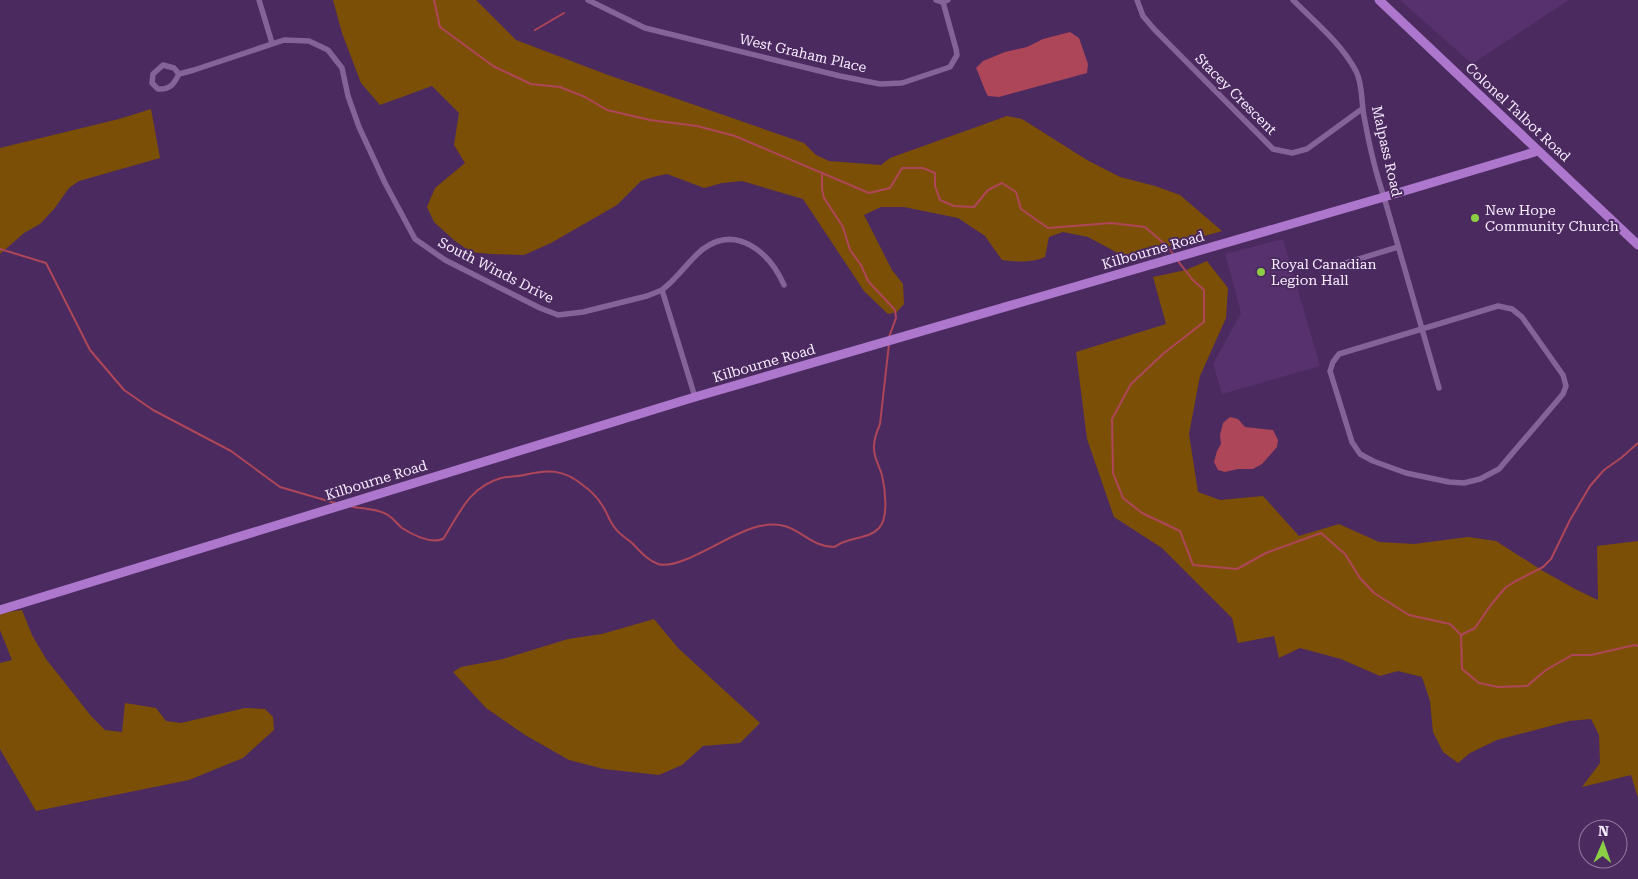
<svg xmlns="http://www.w3.org/2000/svg" width="1638" height="879" viewBox="0 0 1638 879" font-family="'Roboto Serif',serif">
  <rect width="100%" height="100%" fill="#4b2a5f"/>
  <g fill="#56316d">
    <path d="M1400 0H1569L1472 64Z"/>
    <path d="M1283 239 1320 366 1222 394 1213 364 1241 313 1225 254Z"/>
  </g>
  <g fill="#7c4f06">
    <path d="M333 0H476L516 40 608 75 804 143 816 155 829 161 881 165 890 158 1007 116 1022 119 1087 160 1120 177 1155 186 1180 195 1222 231 1127 258 1088 237 1063 232 1049 237 1045 257C1031 263 1017 262 1002 260L985 236 958 218 904 207H881L864 215 892 270 903 284 904 304 897 312 888 314 864 291 803 199 742 181 722 183 704 188 667 174 653 177 641 181 617 205 551 243 524 255 491 254 471 252 455 241 434 222 427 207 435 188 465 163 454 145 459 113 432 86 380 105 361 83 342 33Z"/>
    <path d="M151 109 160 158 79 181 69 188 54 209 40 224 24 233 0 254V148L119 119Z"/>
    <path d="M1207 261 1228 288 1226 318 1200 376 1189 434 1198 492 1220 500 1263 496 1299 536 1339 524 1379 542 1414 544 1468 537 1496 541 1543 571 1577 590 1598 600 1597 546 1638 541V798L1631 775 1582 787 1600 763 1599 735 1591 719 1569 721 1497 740 1470 753 1458 763 1443 752 1433 732 1430 701 1422 677 1398 671 1380 676 1341 659 1300 648 1279 658 1274 636 1238 643 1232 618 1162 548 1114 517 1087 439 1076 352 1166 324 1153 277 1186 270Z"/>
    <path d="M22 610 32 635 46 659 91 716 105 730 122 732 125 703 156 708 166 721 181 723 245 708 265 709 273 717 274 730 243 758 189 780 36 811 0 749V663L12 660 0 630V613Z"/>
    <path d="M654 619 678 648 760 723 740 743 703 746 682 765 659 775 604 769 569 760 525 735 486 708 453 672 461 667 503 659 568 639 602 634Z"/>
  </g>
  <g fill="#ae4659">
    <path d="M1070 32 1079 38 1088 64 1087 73 999 97 988 96C984 90 980 76 976 68L983 61 1005 52 1027 47 1043 39Z"/>
    <path d="M1230 417 1238 419 1245 427 1273 430 1278 440 1277 447 1262 464 1253 469H1238L1225 472 1218 470 1214 462 1217 451 1221 444 1220 435 1223 423Z"/>
  </g>
  <g fill="none" stroke-linecap="round" stroke-linejoin="round">
    <g stroke="#ae4659" stroke-width="2">
      <path d="M434 0 440 27 493 66 531 84 560 87 585 97 607 110 650 120 697 126 735 136 869 193 890 188 902 168H923L935 173V186L940 200 954 206 974 207 988 190 1002 183 1016 192 1021 209 1048 228 1111 223 1145 227 1167 246 1174 255"/>
      <path d="M535 30 564 13"/>
      <path d="M822 173V189L824 198 843 227 850 250 861 265 868 281 895 310 896 318 889 337"/>
      <path d="M0 249 46 263 90 350 124 390 153 410 231 451 280 487 335 503"/>
      <path d="M1178 261 1192 279 1204 290V322L1164 353 1131 384 1112 419 1113 473 1123 498 1142 513 1180 531 1193 565 1237 569 1266 553 1321 533 1345 554 1360 578 1374 593 1409 615 1450 624 1461 635 1462 669 1479 683 1498 687 1527 686 1546 670 1572 655H1591L1635 645 1638 646"/>
      <path d="M349 506C361 509 373 508 384 513 392 516 396 523 402 528 413 535 430 544 443 539 460 513 468 488 501 478 509 476 516 477 524 475 548 469 564 469 584 486 591 491 597 497 602 505 607 512 609 521 615 528 619 534 626 538 632 543 640 551 647 560 658 564 680 571 730 533 756 527 798 516 802 546 834 547 837 546 840 543 844 542 855 537 870 538 879 528 889 518 885 488 882 475 879 465 873 457 874 446 874 438 877 431 880 424L889 344"/>
      <path d="M1461 635 1475 628 1490 606 1505 588 1514 582 1543 567 1551 559 1570 520 1590 486 1604 470 1621 458 1638 443"/>
    </g>
    <g stroke="#836398" stroke-width="5.5">
      <path d="M259 0 272 43"/>
      <path d="M588 0 645 28 840 76 880 84 902 83 950 67 957 55 956 49 943 2"/>
      <path d="M936 0 943 2 948 0"/>
      <path d="M1137 0 1143 16 1154 29 1273 149 1292 153 1307 149 1362 109"/>
      <path d="M1293 0C1315 22 1341 43 1356 71 1363 85 1361 101 1364 116 1369 144 1375 171 1384 197L1439 388"/>
      <path d="M179 74 174 68 163 65 153 74 152 83 158 89C170 90 174 84 179 74L194 70 284 40 309 41 328 50 342 68 348 96 359 127 385 183 415 239 445 260 540 308 558 315 583 312 647 296 662 290"/>
      <path d="M1336 266 1398 247"/>
      <path d="M1498 306 1512 309 1522 317 1563 375 1566 386 1563 394 1499 469 1480 479 1464 483 1449 482 1406 473 1373 461 1360 454 1352 442 1330 371 1333 362 1339 354Z"/>
      <path d="M695 397 662 290C678 278 688 261 703 249 737 224 770 253 784 285"/>
    </g>
    <g stroke="#ac77cc" stroke-width="9">
      <path d="M1379 0 1638 245"/>
      <path d="M0 610 695 397 1384 197 1538 151"/>
    </g>
  </g>
  <g fill="#8cce45" stroke="#4b2a5f" stroke-width="2">
    <circle cx="1475" cy="218" r="5"/>
    <circle cx="1261" cy="272" r="5"/>
  </g>
  <g text-anchor="middle" dominant-baseline="central" stroke-width="4" stroke-linejoin="round" paint-order="stroke">
    <g font-size="14" fill="#f7ebff" stroke="#4b2a5f">
      <text transform="translate(803 53) rotate(13)">West Graham Place</text>
      <text transform="translate(1236 94) rotate(45)">Stacey Crescent</text>
      <text transform="translate(1518 112) rotate(43)">Colonel Talbot Road</text>
      <text transform="translate(1387 151) rotate(77)">Malpass Road</text>
      <text transform="translate(1153 250) rotate(-16)">Kilbourne Road</text>
      <text transform="translate(496 270) rotate(27)">South Winds Drive</text>
      <text transform="translate(764 363) rotate(-16)">Kilbourne Road</text>
      <text transform="translate(376 480) rotate(-17)">Kilbourne Road</text>
    </g>
    <g font-size="14" fill="#f7ebff" stroke="#4b2a5f" text-anchor="start">
      <text x="1485" y="210">New Hope<tspan x="1485" dy="16">Community Church</tspan></text>
      <text x="1271" y="264">Royal Canadian<tspan x="1271" dy="16">Legion Hall</tspan></text>
    </g>
  </g>
  <g transform="translate(1603 844) rotate(2)"><circle r="24" fill="#4b2a5f" stroke="#90779f"/>
  <path d="M0-4L9 19L0 12L-9 19Z" fill="#8cce45"/>
  <text y="-8" font-size="14" font-weight="bold" text-anchor="middle" fill="#f7ebff">N</text>
  </g>
</svg>
